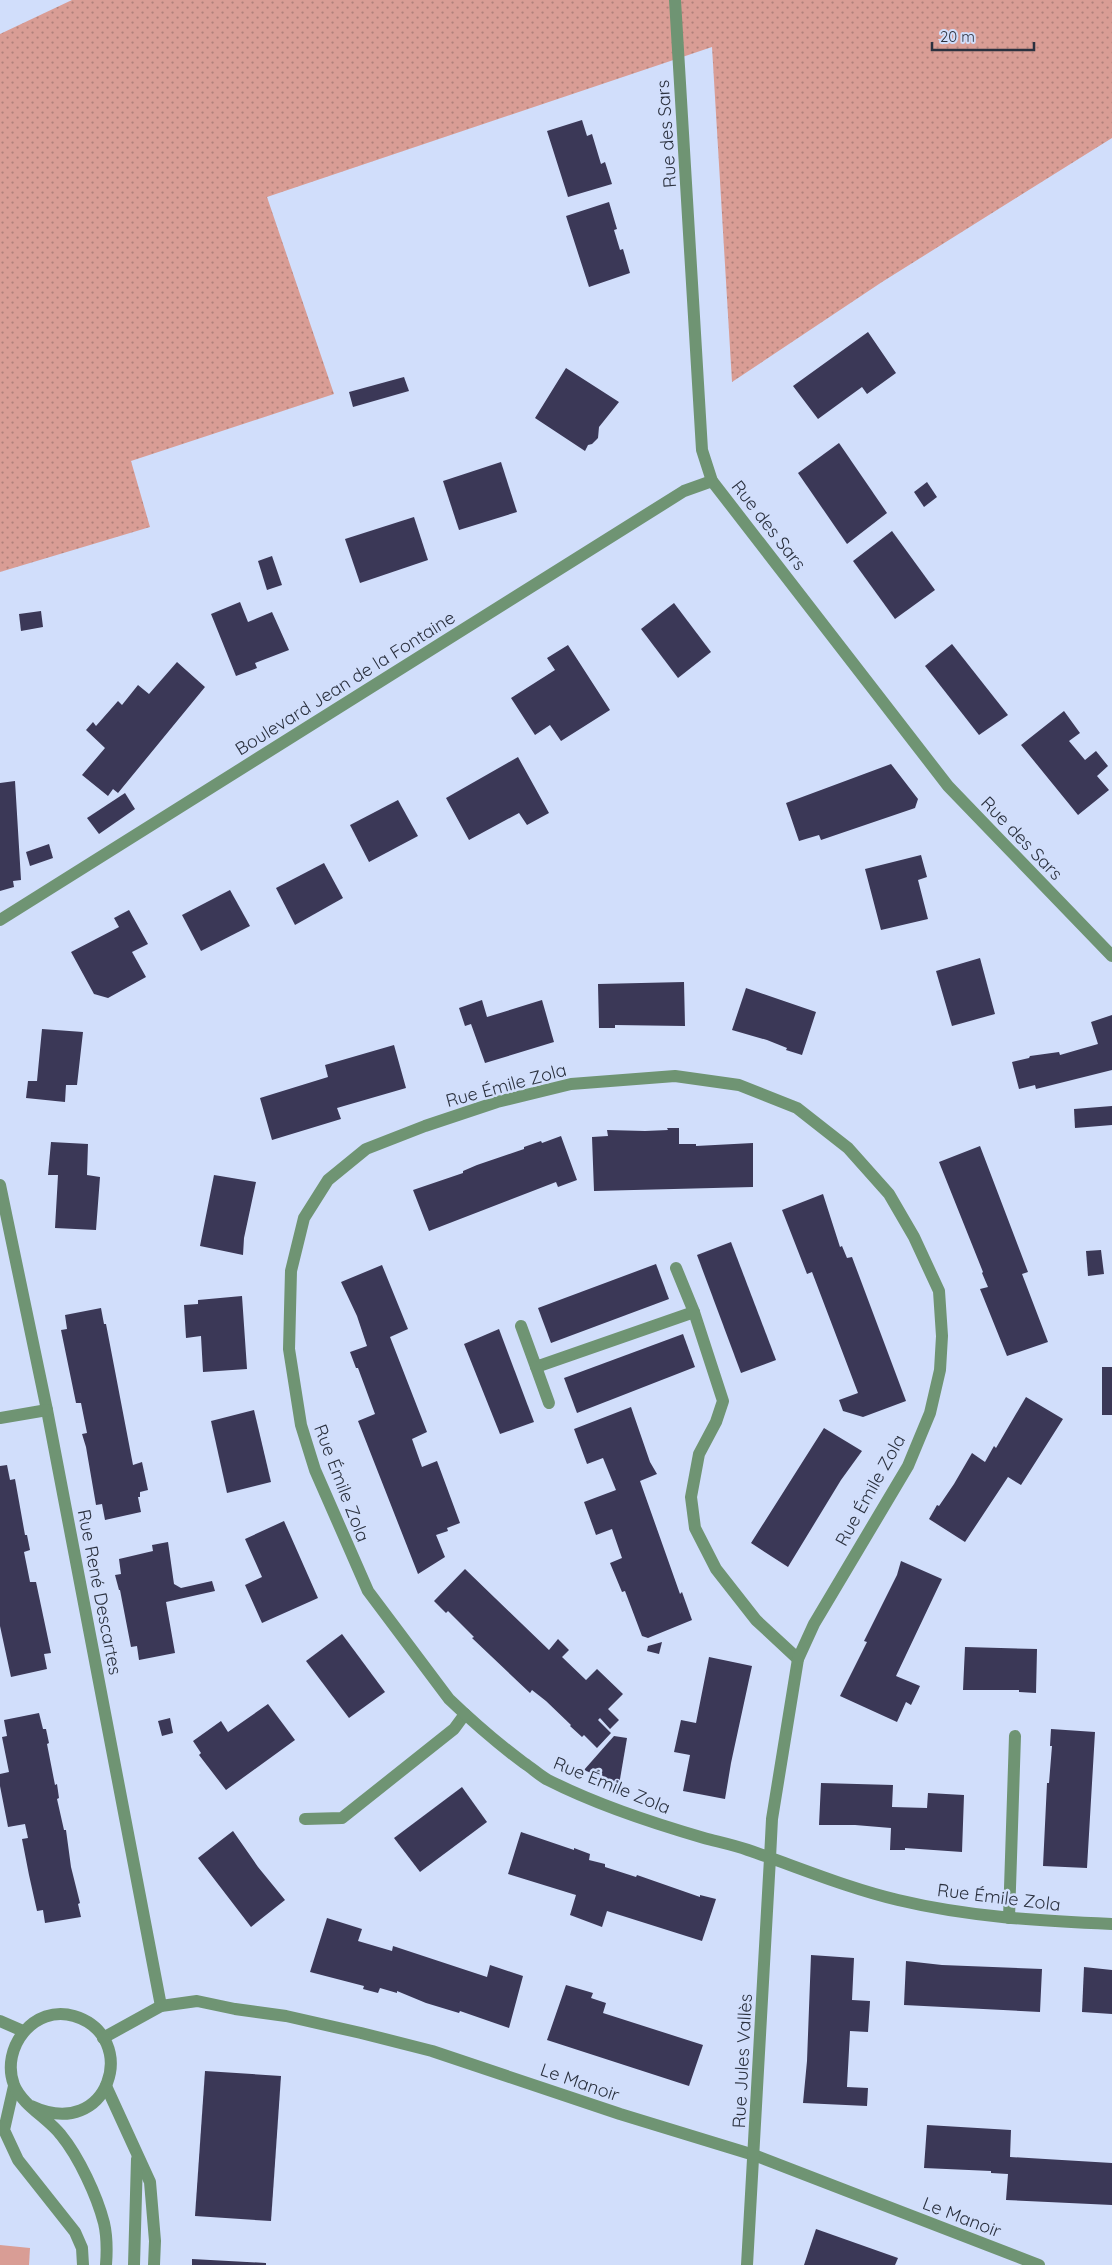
<svg xmlns="http://www.w3.org/2000/svg" width="1112" height="2265" viewBox="0 0 1112 2265" font-family="Quicksand,sans-serif">
  <defs>
    <pattern id="grass-dots" width="8" height="8" patternUnits="userSpaceOnUse" patternTransform="scale(1.25)"><rect width="8" height="8" fill="#d99d95"/><path d="M2 2h.1M6 6h.1" fill="none" stroke="#b0817b" stroke-width="1.8" stroke-linecap="round"/></pattern>
  </defs>
  <rect width="100%" height="100%" fill="#d1defb"/>
  <path fill="url(#grass-dots)" d="M72 0H1112V138L882 282 732 382 712 47 267 197 334 394 131 461 150 527 0 572V34Z"/>
  <path fill="#d99d95" d="M0 2245 30 2248 29 2265H0Z"/>
  <g fill="#3b3857">
    <path d="M582 120 587 136 592 134 601 164 605 162 612 184 568 197 547 131Z"/>
    <path d="M609 202 617 229 614 230 620 250 623 249 630 273 589 287 566 216Z"/>
    <path d="M868 332 896 373 867 394 862 387 818 419 793 386Z"/>
    <path d="M566 368 619 402 599 427 598 438 592 444 588 445 585 451 535 418Z"/>
    <path d="M404 377 409 391 353 407 349 392Z"/>
    <path d="M839 443 887 513 847 544 798 473Z"/>
    <path d="M501 462 517 512 459 530 443 481Z"/>
    <path d="M927 482 937 497 924 507 914 492Z"/>
    <path d="M414 517 428 560 360 583 345 539Z"/>
    <path d="M892 531 935 590 895 619 853 561Z"/>
    <path d="M272 556 282 585 267 590 258 561Z"/>
    <path d="M240 602 248 622 272 612 289 650 255 663 257 668 236 676 211 614Z"/>
    <path d="M674 603 711 652 678 678 641 629Z"/>
    <path d="M41 611 43 627 21 631 19 614Z"/>
    <path d="M952 644 1008 715 979 735 925 666Z"/>
    <path d="M568 645 610 710 561 741 550 725 535 735 511 698 555 670 547 658Z"/>
    <path d="M177 662 205 687 118 793 113 789 108 796 82 775 105 748 86 730 93 722 96 726 118 701 122 705 138 685 149 694Z"/>
    <path d="M1064 711 1080 733 1069 741 1085 760 1096 751 1108 766 1097 776 1109 790 1078 815 1021 745Z"/>
    <path d="M518 757 549 813 527 825 519 813 469 840 446 798Z"/>
    <path d="M891 764 918 799 915 808 821 840 819 835 799 841 786 803Z"/>
    <path d="M15 781 21 880 13 881 14 887 0 891V783Z"/>
    <path d="M125 793 135 809 99 834 87 818Z"/>
    <path d="M398 800 418 836 369 862 350 825Z"/>
    <path d="M49 844 53 858 30 866 26 852Z"/>
    <path d="M921 855 927 877 918 880 928 919 881 930 865 869Z"/>
    <path d="M324 863 343 898 295 925 276 888Z"/>
    <path d="M230 890 250 926 201 951 182 915Z"/>
    <path d="M129 910 148 944 132 952 146 977 108 998 94 994 71 952 119 927 114 918Z"/>
    <path d="M980 958 995 1014 952 1026 936 971Z"/>
    <path d="M684 982 685 1026 615 1025V1028H599L598 984Z"/>
    <path d="M746 988 816 1012 802 1055 786 1050 787 1048 767 1040 732 1030Z"/>
    <path d="M482 1000 487 1017 542 1000 554 1042 485 1063 471 1024 465 1026 459 1008Z"/>
    <path d="M1112 1015V1070L1036 1089 1035 1085 1019 1089 1012 1062 1029 1058 1030 1056 1059 1052 1060 1055 1098 1044 1091 1022Z"/>
    <path d="M42 1029 83 1032 77 1085H66L65 1102 26 1098 28 1081H37Z"/>
    <path d="M394 1045 406 1088 337 1108 341 1119 272 1140 260 1098 328 1077 325 1065Z"/>
    <path d="M1112 1106V1125L1075 1128 1074 1109Z"/>
    <path d="M667 1128H679V1144H696V1146L753 1143V1187L594 1191 592 1137 608 1136 607 1130 645 1131 668 1130Z"/>
    <path d="M561 1136 577 1180 558 1187 556 1182 429 1231 413 1190 463 1173V1171L477 1165 524 1149V1147L541 1141 542 1143Z"/>
    <path d="M51 1142 88 1144 87 1175 100 1177 96 1230 55 1228 58 1175H48Z"/>
    <path d="M980 1146 1028 1272 1022 1274 1048 1342 1007 1356 980 1289 988 1287 982 1273 983 1272 939 1162Z"/>
    <path d="M214 1175 256 1182 244 1238 243 1255 200 1246Z"/>
    <path d="M823 1194 840 1247 842 1246 847 1258 852 1257 906 1401 863 1417 843 1411 839 1400 858 1393 812 1272 807 1274 782 1210Z"/>
    <path d="M731 1242 776 1360 741 1373 697 1255Z"/>
    <path d="M1101 1250 1104 1274 1088 1276 1086 1251Z"/>
    <path d="M656 1264 669 1299 551 1343 538 1308Z"/>
    <path d="M382 1265 408 1329 390 1337 427 1432 412 1439 422 1467 437 1461 460 1523 447 1528 448 1531 436 1535 445 1557 418 1574 358 1421 375 1414 358 1368H356L350 1352 367 1346 357 1316 341 1282Z"/>
    <path d="M242 1296 247 1369 203 1372 201 1336 186 1338 184 1305 198 1304V1300Z"/>
    <path d="M101 1308 104 1324H106L133 1465 142 1462 148 1490 140 1492V1497H138L141 1512 105 1520 102 1504 96 1505 86 1447 82 1434 87 1433 81 1403H76L61 1330 67 1329 65 1315Z"/>
    <path d="M499 1329 534 1422 500 1434 464 1344Z"/>
    <path d="M683 1334 695 1367 577 1413 564 1378Z"/>
    <rect x="1102" y="1367" width="10" height="48"/>
    <path d="M1026 1397 1063 1419 1021 1485 1008 1477 965 1542 929 1519 937 1505 939 1506 954 1484 972 1453 985 1462 994 1446 996 1448Z"/>
    <path d="M631 1407 650 1462 657 1474 640 1481 680 1594 682 1592 692 1620 648 1638 642 1636 625 1591 622 1592 610 1563 622 1558 612 1529 596 1535 584 1502 616 1490 603 1458 587 1464 574 1429Z"/>
    <path d="M254 1410 271 1482 227 1493 211 1421Z"/>
    <path d="M824 1428 862 1451 841 1480 788 1567 751 1543Z"/>
    <path d="M7 1465 10 1480 15 1479 25 1535H27L30 1550 24 1552 30 1582H36L51 1653 44 1654 47 1669 11 1677 0 1626V1466Z"/>
    <path d="M284 1521 318 1598 262 1623 245 1585 262 1577 245 1539Z"/>
    <path d="M168 1542 174 1584 181 1588 212 1581 215 1591 166 1602 175 1653 139 1660 137 1646 131 1647 120 1590H119L115 1575 121 1574 119 1559 153 1551 152 1545Z"/>
    <path d="M901 1561 942 1579 896 1676 920 1686 911 1705 906 1702 897 1722 840 1696 867 1642 864 1641 897 1575Z"/>
    <path d="M465 1569 549 1650 558 1639 569 1650 562 1657 586 1680 597 1669 623 1694 608 1709 619 1720 610 1729 600 1718 598 1720 611 1733 597 1748 584 1735 582 1737 570 1726 571 1725 546 1701 532 1690 530 1693 472 1638 474 1637 448 1611 446 1613 434 1601Z"/>
    <path d="M342 1634 385 1692 349 1718 306 1661Z"/>
    <path d="M662 1642 659 1654 647 1651 648 1646Z"/>
    <path d="M965 1647 1037 1649 1036 1693 1019 1692V1690H963Z"/>
    <path d="M709 1657 752 1666 731 1763 725 1799 683 1791 690 1755 674 1752 681 1720 696 1723Z"/>
    <path d="M268 1704 295 1740 226 1790 199 1755 201 1753 193 1741 221 1721 228 1732Z"/>
    <path d="M39 1713 43 1729H46L49 1743 47 1744 55 1785 57 1784 59 1798 57 1799 64 1830H66L71 1867 80 1903 78 1904 81 1917 45 1923 43 1910 37 1911 29 1875 22 1839 28 1838 25 1824 8 1827 0 1786V1774L9 1772 2 1737 7 1736 4 1720Z"/>
    <path d="M170 1718 173 1733 162 1736 158 1721Z"/>
    <path d="M1051 1729 1095 1732 1087 1868 1043 1866 1047 1783H1049L1052 1746H1050Z"/>
    <path d="M614 1736 627 1738 619 1785 584 1770Z"/>
    <path d="M821 1783 893 1785 892 1807 927 1808 928 1793 964 1795 962 1852 905 1848V1850H890L891 1828 855 1825H819Z"/>
    <path d="M462 1787 487 1822 420 1872 394 1838Z"/>
    <path d="M233 1831 258 1867 285 1900 251 1927 198 1858Z"/>
    <path d="M521 1832 574 1850V1848L590 1854 589 1860 605 1864V1867L636 1877 637 1875 700 1897V1895L716 1899 702 1941 607 1911 602 1927 570 1915 576 1895 508 1874Z"/>
    <path d="M327 1918 362 1929 358 1941 392 1951 393 1946 487 1977 490 1965 523 1976 509 2028 460 2011 459 2013 426 2003 397 1991V1993L380 1988 378 1993 363 1989 364 1986 310 1972Z"/>
    <path d="M811 1955 854 1958 852 2000 870 2001 868 2032 850 2031 847 2087 868 2088 867 2106 803 2103 807 2061Z"/>
    <path d="M906 1961 942 1965 1042 1969 1040 2012 904 2005Z"/>
    <path d="M1084 1967 1112 1970V2014L1082 2012Z"/>
    <path d="M566 1985 593 1993 591 1998 606 2003 603 2013 703 2045 689 2086 547 2040Z"/>
    <path d="M205 2071 281 2076 271 2221 195 2216Z"/>
    <path d="M927 2125 1011 2130 1010 2157 1112 2163V2205L1006 2200 1008 2174 991 2173V2171L924 2168Z"/>
    <path d="M816 2229 898 2258 895 2265H804Z"/>
    <path d="M192 2259 266 2263V2265H192Z"/>
  </g>
  <g fill="none" stroke-linecap="round" stroke-linejoin="round">
    <g stroke="#6f9473" stroke-width="12">
      <path d="M675 0 702 450 712 481 948 786 1112 956"/>
      <path d="M0 920 684 491 712 481"/>
      <path d="M0 1185 47 1410 161 2006"/>
      <path d="M676 1268 694 1312"/>
      <path d="M521 1326 536 1367 694 1312 723 1401 716 1422 699 1454 691 1497 695 1528 716 1569 756 1620 798 1659"/>
      <path d="M536 1367 549 1403"/>
      <path d="M0 1418 47 1410"/>
      <path d="M305 1819 342 1818 454 1729 465 1714"/>
      <path d="M1009 1918 1015 1736"/>
      <path d="M0 2021 23 2031"/>
      <path d="M103 2038 161 2006 197 2001 235 2009 286 2016 361 2033 432 2051 620 2114 754 2155 1039 2265"/>
      <path d="M14 2086 4 2130 18 2160 75 2232 82 2248 83 2265"/>
      <path d="M106 2086 150 2182 155 2241 154 2265"/>
      <path d="M31 2106C110 2143 141 2036 74 2016 34 2004 0 2048 14 2085 23 2106 48 2118 61 2135 79 2157 97 2196 104 2223 107 2236 107 2252 106 2265"/>
      <path d="M134 2265 137 2159"/>
      <path d="M747 2265 770 1858 772 1819 798 1659 814 1624 908 1466 930 1413 940 1370 942 1336 939 1291 914 1237 889 1194 848 1148 797 1108 739 1085 675 1076 571 1084 497 1102 425 1126 366 1149 328 1180 304 1218 291 1271 289 1349 301 1425 315 1470 368 1591 449 1699C473 1722 497 1743 524 1763 532 1768 540 1776 548 1780 597 1805 652 1823 704 1838 719 1842 734 1845 748 1850 798 1867 847 1888 898 1900 969 1917 1040 1921 1112 1924"/>
    </g>
  </g>
  <g text-anchor="middle" dominant-baseline="central" stroke-width="5" stroke-linejoin="round" paint-order="stroke">
    <g font-size="18" fill="#2b313f" stroke="#d1defb">
      <text transform="translate(666 134) rotate(-94)">Rue des Sars</text>
      <text transform="translate(769 525) rotate(52)">Rue des Sars</text>
      <text transform="translate(345 683) rotate(-32)">Boulevard Jean de la Fontaine</text>
      <text transform="translate(1022 838) rotate(46)">Rue des Sars</text>
      <text transform="translate(506 1085) rotate(-15)">Rue Émile Zola</text>
      <text transform="translate(342 1483) rotate(69)">Rue Émile Zola</text>
      <text transform="translate(870 1490) rotate(-61)">Rue Émile Zola</text>
      <text transform="translate(100 1592) rotate(79)">Rue René Descartes</text>
      <text transform="translate(612 1785) rotate(22)">Rue Émile Zola</text>
      <text transform="translate(999 1897) rotate(7)">Rue Émile Zola</text>
      <text transform="translate(742 2061) rotate(-87)">Rue Jules Vallès</text>
      <text transform="translate(580 2082) rotate(19)">Le Manoir</text>
      <text transform="translate(962 2217) rotate(21)">Le Manoir</text>
    </g>
  </g>
  <path d="M932 42v8h102v-8" fill="none" stroke="#2b313f" stroke-width="2.5"/>
  <text x="940" y="42" font-size="15" fill="#2b313f" stroke="#d1defb" stroke-width="4" paint-order="stroke">20 m</text>
</svg>
